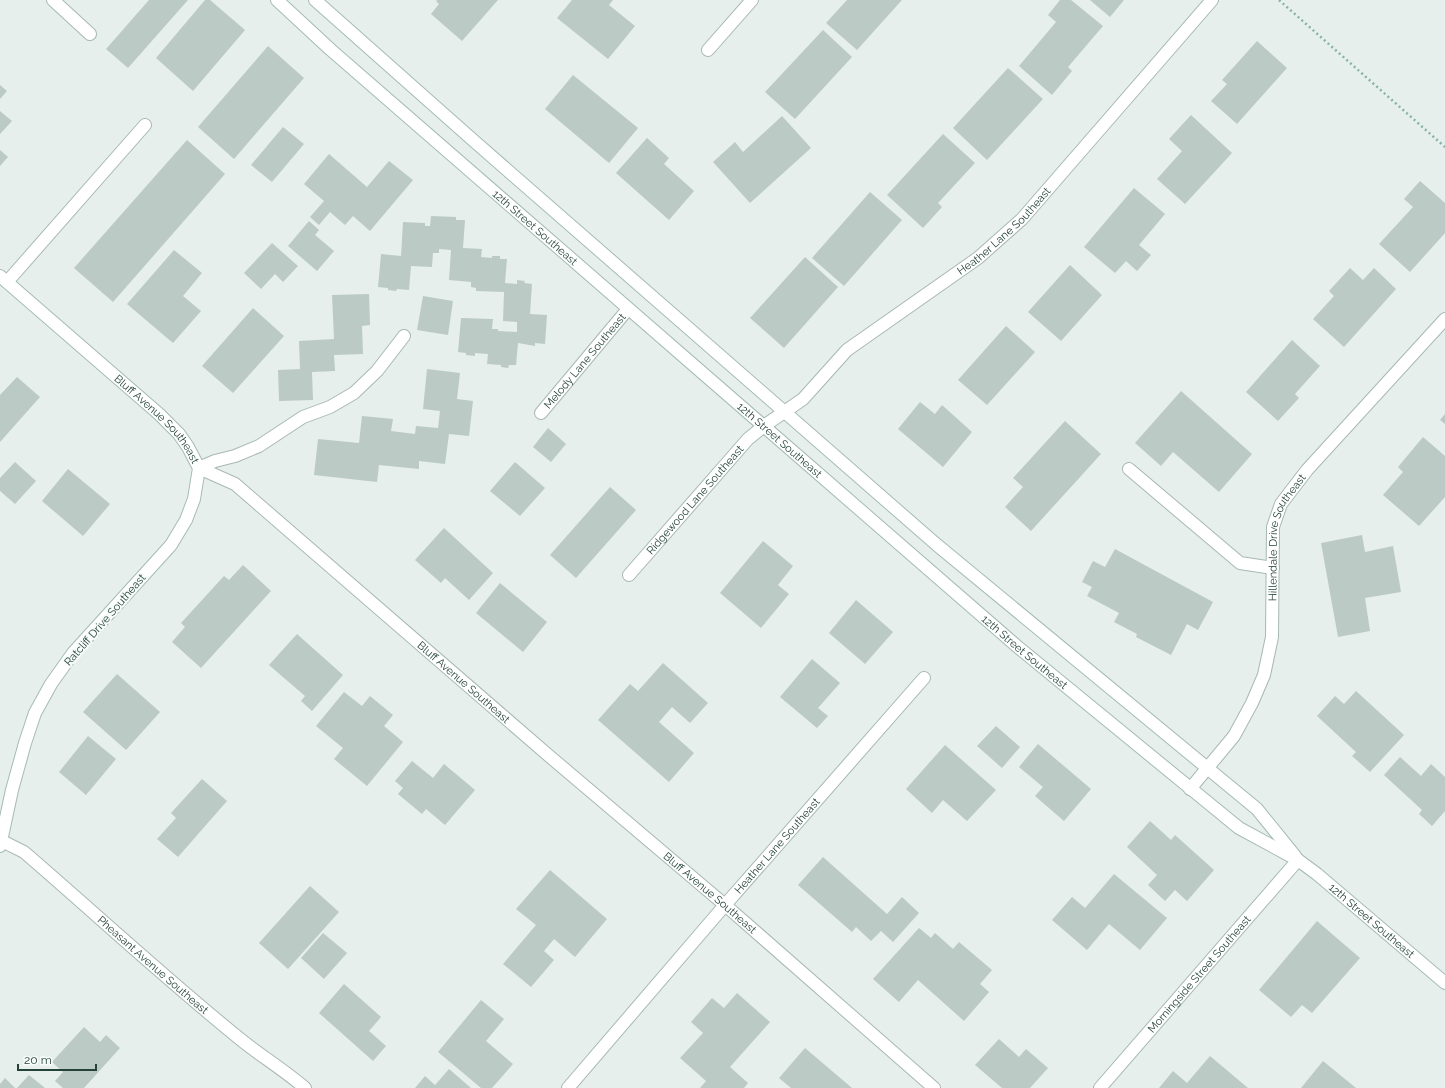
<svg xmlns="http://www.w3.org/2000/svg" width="1445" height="1088" viewBox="0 0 1445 1088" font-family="Raleway,sans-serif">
  <rect width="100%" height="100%" fill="#e6efeb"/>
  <g fill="#bbcac4">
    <path d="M149 0H188L128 68 106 49Z"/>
    <path d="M205 0H210L245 30 193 91 156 58Z"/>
    <path d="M437 0H498L462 41 431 14 439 4 436 1Z"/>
    <path d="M572 0H613L609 5 635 26 608 59 557 18Z"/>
    <path d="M847 0H902L857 50 826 23Z"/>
    <path d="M1060 0H1071L1103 26 1068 67 1072 71 1052 95 1019 66 1056 22 1048 15Z"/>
    <path d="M1090 0H1124L1110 17Z"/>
    <path d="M823 30 852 57 795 119 765 92Z"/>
    <path d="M1257 41 1287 68 1237 124 1211 101 1227 84 1222 80Z"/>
    <path d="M268 46 304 78 234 159 198 127Z"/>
    <path d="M1008 68 1043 99 987 160 953 128Z"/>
    <path d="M573 75 638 128 609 163 545 109Z"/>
    <path d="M0 85 7 91 0 99Z"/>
    <path d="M0 111 12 121 0 134Z"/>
    <path d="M1191 115 1232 153 1185 204 1157 179 1182 151 1169 139Z"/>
    <path d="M782 116 811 148 750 203 713 162 735 142 743 152Z"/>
    <path d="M283 127 304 144 272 182 251 165Z"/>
    <path d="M943 134 975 163 938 203 942 207 923 228 887 195Z"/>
    <path d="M647 138 669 158 664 164 694 191 669 220 616 173Z"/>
    <path d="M187 140 225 174 113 302 74 268Z"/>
    <path d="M0 150 8 157 0 166Z"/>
    <path d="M329 154 367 187 389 161 413 180 370 231 353 216 345 225 330 212 319 225 310 217 324 201 304 184Z"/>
    <path d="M1420 181 1445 203V233L1410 272 1379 244 1413 207 1404 199Z"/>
    <path d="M1134 188 1165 214 1139 245 1151 255 1137 271 1126 261 1115 273 1084 247Z"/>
    <path d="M870 192 902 220 844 286 812 258Z"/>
    <path d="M431 216 456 217V220H465L463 248 482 249 481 257 492 258V256H500V259H507L505 283 517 284V280L525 281 524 283 532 284 530 314 547 315 545 344 535 343V346L518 343 516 365H509L508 368 501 367V365L487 364 488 354 475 353V356L466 355V353L458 352 461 318 493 319 492 329H498V331L517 332V322L503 321 504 292 476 291V288L471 287V282L449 280 451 250 439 249V253H433L432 267 411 266 409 290 397 289 396 291 388 290V288L378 287 381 254 401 256 403 222 425 223V226H430Z"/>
    <path d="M309 221 319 230 315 235 334 251 317 271 288 246Z"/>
    <path d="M272 243 298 266 283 282 275 274 261 289 244 273Z"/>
    <path d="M174 250 202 273 183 296 201 311 173 343 127 304Z"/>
    <path d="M805 257 838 287 784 348 750 318Z"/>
    <path d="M1070 265 1102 295 1061 341 1028 312Z"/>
    <path d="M1350 268 1363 280 1374 268 1396 289 1344 347 1313 319 1334 296 1329 291Z"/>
    <path d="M369 294 370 325 362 326 363 354 334 355 335 371 312 372 313 400 279 401 278 370 300 369 299 341 334 339 332 295Z"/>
    <path d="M423 296 453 301 448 335 417 330Z"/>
    <path d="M253 308 284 336 233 393 202 366Z"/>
    <path d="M1006 326 1035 352 987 405 958 380Z"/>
    <path d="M1292 340 1320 366 1295 394 1299 398 1278 421 1246 392Z"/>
    <path d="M427 369 460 373 457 399 473 401 469 436 449 434 445 464 419 461V469L379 465 377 482 314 475 318 439 359 443 362 416 393 419 391 431 415 434 416 426 438 428 440 411 423 409Z"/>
    <path d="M17 377 40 397 0 442V395Z"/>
    <path d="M1181 391 1252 454 1219 492 1173 452 1161 466 1135 443Z"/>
    <path d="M920 402 935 414 942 405 972 432 943 467 898 429Z"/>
    <path d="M1445 414V424L1440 420Z"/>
    <path d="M1065 421 1101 454 1031 531 1005 507 1023 487 1013 478Z"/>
    <path d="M548 428 566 444 551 462 533 447Z"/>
    <path d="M1423 437 1445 456V497L1419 526 1383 495 1403 472 1398 467Z"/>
    <path d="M15 462 36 481 15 504 0 491V478Z"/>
    <path d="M515 462 545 488 520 516 490 491Z"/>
    <path d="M68 469 110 504 83 536 42 501Z"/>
    <path d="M610 487 636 510 576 578 550 555Z"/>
    <path d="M444 528 493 573 469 600 445 578 441 583 415 560Z"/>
    <path d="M1362 535 1365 552 1393 546 1401 592 1365 598 1370 631 1338 637 1321 543Z"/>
    <path d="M763 541 793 566 778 585 789 594 761 628 720 593Z"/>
    <path d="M1115 549 1213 602 1198 630 1187 624 1171 655 1136 637 1137 634 1114 622 1119 613 1087 596 1092 587 1082 582 1093 561 1105 567Z"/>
    <path d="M243 565 271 591 201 668 172 642 185 627 181 623 224 576 229 580Z"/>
    <path d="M500 583 547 622 523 652 476 613Z"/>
    <path d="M856 600 893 632 865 664 829 633Z"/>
    <path d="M297 634 343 675 312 711 301 701 305 696 269 665Z"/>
    <path d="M812 659 840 683 818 708 828 716 817 728 780 697Z"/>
    <path d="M663 663 708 703 690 723 672 707 659 722 694 753 669 782 598 720 630 684 638 691Z"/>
    <path d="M117 674 160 712 126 750 83 712Z"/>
    <path d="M1356 691 1404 735 1370 772 1352 756 1356 752 1317 716 1335 696 1344 704Z"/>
    <path d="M344 692 362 706 370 696 393 715 384 726 403 742 367 786 334 759 343 748 316 726Z"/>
    <path d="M996 726 1020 747 1002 768 977 746Z"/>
    <path d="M88 736 116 759 86 795 59 772Z"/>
    <path d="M1038 744 1091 789 1064 821 1035 796 1043 787 1019 767Z"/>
    <path d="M945 745 996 790 967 821 943 800 932 813 906 789Z"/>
    <path d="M1400 757 1421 776 1431 764 1445 777V811L1432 826 1419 814 1422 810 1384 775Z"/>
    <path d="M412 761 433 778 444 764 475 790 445 825 426 809 422 814 398 794 403 788 395 781Z"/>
    <path d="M202 779 227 801 178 857 157 839 176 818 171 813Z"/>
    <path d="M1150 821 1171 840 1175 835 1214 870 1187 901 1175 890 1165 901 1148 885 1157 875 1127 847Z"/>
    <path d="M823 857 887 914 902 897 919 913 893 942 881 931 871 941 856 927 852 932 798 885Z"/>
    <path d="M550 870 607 919 575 957 554 939 544 951 554 960 531 987 503 964 536 925 516 909Z"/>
    <path d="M1114 874 1167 918 1140 950 1109 924 1087 950 1052 920 1072 897 1085 908Z"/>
    <path d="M310 886 339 912 288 969 259 943Z"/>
    <path d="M1317 921 1360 958 1312 1013 1302 1005 1291 1017 1259 990Z"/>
    <path d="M919 928 931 938 935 933 953 949 959 942 992 970 980 984 989 992 964 1021 918 980 899 1002 873 979Z"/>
    <path d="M323 933 347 953 324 979 301 958Z"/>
    <path d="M344 984 381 1017 369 1031 386 1046 373 1061 319 1013Z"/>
    <path d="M737 993 770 1022 730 1067 748 1083 744 1088H700L706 1081 680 1058 703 1033 691 1022 712 998 724 1008Z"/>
    <path d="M481 1000 504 1019 486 1041 513 1064 492 1088H481L438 1052Z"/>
    <path d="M84 1027 100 1042 106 1035 120 1048 84 1088H63L55 1081 63 1072 52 1062Z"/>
    <path d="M999 1039 1019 1057 1026 1049 1048 1068 1030 1088H1002L975 1065Z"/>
    <path d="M805 1048 852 1088H791L779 1078Z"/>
    <path d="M1210 1056 1248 1088H1159L1173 1071 1187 1083Z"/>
    <path d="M1323 1061 1356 1088H1301Z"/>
    <path d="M449 1069 471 1088H415L425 1076 435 1085Z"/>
    <path d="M29 1075 45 1088H17Z"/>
    <path d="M5 1078 15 1088H0V1084Z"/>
  </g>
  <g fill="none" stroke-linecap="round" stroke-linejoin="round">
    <defs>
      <g id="lane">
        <path d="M53 0 90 34"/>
        <path d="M7 282 145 125"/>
        <path d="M199 468 215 461 235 456 259 446 303 417 330 407 354 393 377 371 404 336"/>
        <path d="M1129 469 1240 563 1273 568"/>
      </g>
      <g id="street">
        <path d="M708 50 752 0"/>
        <path id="s1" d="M541 413 628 309"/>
        <path id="s2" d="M199 468 235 484 548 755 725 905 934 1088"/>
        <path id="s3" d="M629 575 748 439 764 426 803 399 847 350 978 258 1022 219 1212 0"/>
        <path id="s4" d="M1190 789 1234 736 1252 703 1264 675 1272 637 1273 527 1281 504 1307 470 1445 319"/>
        <path id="s5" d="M2 841 24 852C96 914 166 979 240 1039 261 1056 284 1070 305 1088"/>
        <path id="s6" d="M568 1088 725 905 924 678"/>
        <path id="s7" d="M1100 1088 1298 860"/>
      </g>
      <g id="secondary">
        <path id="s8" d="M277 0 331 50 1019 648 1239 828 1298 860 1317 874 1445 983"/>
        <path d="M315 0 474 141 937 545 1257 809 1295 856"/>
        <path id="s9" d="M0 276 159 414 179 434 188 447 199 468 194 499 186 520 171 545 73 653 51 684 35 713 25 743 12 790 0 846"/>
      </g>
    </defs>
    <use href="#lane" stroke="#a8b8b2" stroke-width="14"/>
    <use href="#street" stroke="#a8b8b2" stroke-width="14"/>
    <use href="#secondary" stroke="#a4bbb3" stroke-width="14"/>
    <path stroke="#86b3a5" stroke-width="2.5" stroke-dasharray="2 3" stroke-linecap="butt" d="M1279 0 1445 147"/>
    <use href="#lane" stroke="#fff" stroke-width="12"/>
    <use href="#street" stroke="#fff" stroke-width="12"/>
    <use href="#secondary" stroke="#fff" stroke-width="12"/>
  </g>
  <g text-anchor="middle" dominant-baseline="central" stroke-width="4" stroke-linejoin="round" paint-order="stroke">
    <g font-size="11" fill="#24423a" stroke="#f7fbf9">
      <text stroke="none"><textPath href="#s8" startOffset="344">12th Street Southeast</textPath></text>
      <text stroke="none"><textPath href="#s3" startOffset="512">Heather Lane Southeast</textPath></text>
      <text stroke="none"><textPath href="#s1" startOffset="68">Melody Lane Southeast</textPath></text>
      <text stroke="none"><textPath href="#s9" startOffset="213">Bluff Avenue Southeast</textPath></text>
      <text stroke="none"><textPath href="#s8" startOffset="668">12th Street Southeast</textPath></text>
      <text stroke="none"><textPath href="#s3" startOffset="100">Ridgewood Lane Southeast</textPath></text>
      <text stroke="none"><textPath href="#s4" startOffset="279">Hillendale Drive Southeast</textPath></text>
      <text transform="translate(105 620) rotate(-49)">Ratcliff Drive Southeast</text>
      <text stroke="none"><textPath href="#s8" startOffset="992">12th Street Southeast</textPath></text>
      <text stroke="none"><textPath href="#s2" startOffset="342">Bluff Avenue Southeast</textPath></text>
      <text stroke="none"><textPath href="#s6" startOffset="320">Heather Lane Southeast</textPath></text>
      <text stroke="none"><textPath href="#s2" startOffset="666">Bluff Avenue Southeast</textPath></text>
      <text stroke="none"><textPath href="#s8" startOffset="1432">12th Street Southeast</textPath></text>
      <text stroke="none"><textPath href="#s5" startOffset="196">Pheasant Avenue Southeast</textPath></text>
      <text stroke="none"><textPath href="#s7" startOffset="151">Morningside Street Southeast</textPath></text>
    </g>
  </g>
  <path d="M18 1064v6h78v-6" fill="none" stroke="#24423a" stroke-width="2"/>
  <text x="24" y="1064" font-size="12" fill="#24423a" stroke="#f7fbf9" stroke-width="3" paint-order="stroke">20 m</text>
</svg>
